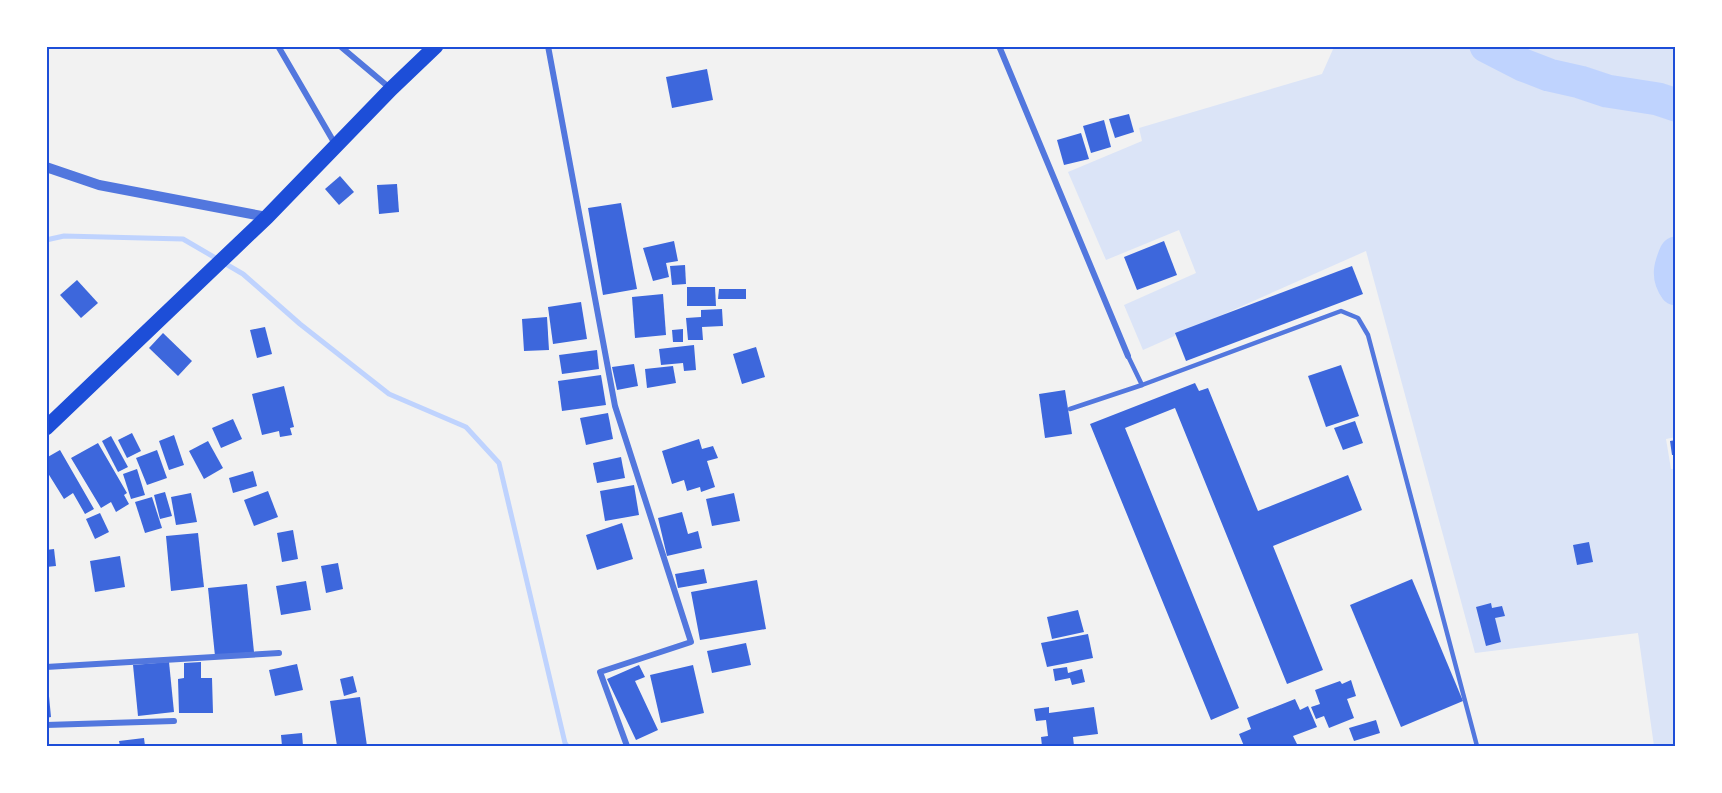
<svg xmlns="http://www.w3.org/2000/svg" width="1722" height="793" viewBox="0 0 1722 793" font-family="'Space Grotesk',sans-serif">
  <rect width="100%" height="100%" fill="#f2f2f2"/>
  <path fill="#dbe4f7" d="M1334 47H1675L1676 437 1666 439 1671 469H1676L1675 746H1654L1638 633 1475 653 1366 251 1143 350 1124 305 1196 273 1179 230 1106 260 1068 172 1142 141 1139 128 1322 74Z"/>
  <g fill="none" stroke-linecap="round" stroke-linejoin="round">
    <path stroke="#bfd3fe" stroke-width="5" d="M46 240 64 236 183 239 243 274 300 324 389 394 466 427 499 463 565 743 567 746"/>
    <g stroke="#bfd3fe" stroke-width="33">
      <path d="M1486 46 1523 65 1549 75 1580 82 1607 91 1658 99 1676 105"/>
      <path d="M1676 253C1670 266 1667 277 1676 289"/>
    </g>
  </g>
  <g fill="#3d67dc">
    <path d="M707 69 713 100 672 108 666 77Z"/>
    <path d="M1129 114 1134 132 1115 138 1109 119Z"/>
    <path d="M1104 120 1111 147 1091 153 1083 126Z"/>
    <path d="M1081 133 1089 159 1064 165 1057 140Z"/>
    <path d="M340 176 354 192 339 205 325 189Z"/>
    <path d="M397 184 399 212 379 214 377 185Z"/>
    <path d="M621 203 637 289 603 295 588 208Z"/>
    <path d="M674 241 678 261 666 263 669 277 653 281 643 248Z"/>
    <path d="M1164 241 1177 275 1137 290 1124 257Z"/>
    <path d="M685 265 686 284 672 285 670 266Z"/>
    <path d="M1352 266 1363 294 1186 361 1175 333Z"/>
    <path d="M77 280 98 303 81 318 60 295Z"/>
    <path d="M687 287H715L716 306H687Z"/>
    <path d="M719 289H746V299H718Z"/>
    <path d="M663 294 666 335 635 338 632 297Z"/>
    <path d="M581 302 587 339 553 344 548 307Z"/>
    <path d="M722 309 723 326 702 327 703 340H688L686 318 701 317V310Z"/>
    <path d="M547 317 549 350 524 351 522 319Z"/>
    <path d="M265 327 272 354 257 358 250 330Z"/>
    <path d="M683 329V342H673L672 330Z"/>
    <path d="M163 333 192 361 178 376 149 348Z"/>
    <path d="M694 345 696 370 684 371 683 363 661 365 659 349Z"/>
    <path d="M756 347 765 377 742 384 733 354Z"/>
    <path d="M597 350 599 369 562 374 559 355Z"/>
    <path d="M634 364 638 386 617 390 612 367Z"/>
    <path d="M1341 365 1359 416 1326 427 1308 376Z"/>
    <path d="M673 366 676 383 647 388 645 369Z"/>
    <path d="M601 375 606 405 562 411 558 381Z"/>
    <path d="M1195 383 1199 391 1208 388 1258 511 1348 475 1362 510 1273 546 1323 670 1287 684 1175 408 1125 428 1239 708 1211 720 1090 424Z"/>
    <path d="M284 386 294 427 290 428 292 435 280 437 279 431 262 435 252 394Z"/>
    <path d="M1065 390 1072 434 1045 438 1039 394Z"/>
    <path d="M608 413 613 439 586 445 580 418Z"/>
    <path d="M233 419 242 439 221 448 212 428Z"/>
    <path d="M1355 421 1363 443 1343 450 1334 428Z"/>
    <path d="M132 433 141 451 127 458 118 440Z"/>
    <path d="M174 435 184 465 169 470 159 441Z"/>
    <path d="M111 436 128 467 118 472 102 441Z"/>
    <path d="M699 439 702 449 713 446 718 458 707 461 715 487 701 492 700 487 687 491 684 480 672 484 662 451Z"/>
    <path d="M1676 440V455H1672L1670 441Z"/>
    <path d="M208 441 223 468 204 479 189 451Z"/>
    <path d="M98 443 127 493 124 495 129 504 116 512 111 502 101 508 71 458Z"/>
    <path d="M60 450 94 509 85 514 73 493 64 499 46 470V458Z"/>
    <path d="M157 450 167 478 147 485 136 458Z"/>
    <path d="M621 457 625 478 597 483 593 463Z"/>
    <path d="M137 469 145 495 131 499 123 474Z"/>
    <path d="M253 471 257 486 233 493 229 478Z"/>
    <path d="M634 485 639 515 605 521 600 491Z"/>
    <path d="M268 491 278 517 254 526 244 500Z"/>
    <path d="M165 492 172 516 160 519 154 495Z"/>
    <path d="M191 493 197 522 176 525 171 497Z"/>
    <path d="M734 493 740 521 712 526 706 499Z"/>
    <path d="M152 497 162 528 145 533 135 502Z"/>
    <path d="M682 512 688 534 698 531 702 548 667 556 658 518Z"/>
    <path d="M100 513 109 532 95 539 86 519Z"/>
    <path d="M622 523 633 559 597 570 586 535Z"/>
    <path d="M293 530 298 559 282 562 277 533Z"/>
    <path d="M198 533 204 587 171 591 166 536Z"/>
    <path d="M1589 542 1593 562 1577 565 1573 545Z"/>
    <path d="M54 549 56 566 46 567V550Z"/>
    <path d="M120 556 125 587 95 592 90 561Z"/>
    <path d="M338 563 343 589 326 593 321 566Z"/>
    <path d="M704 569 707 583 678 588 675 574Z"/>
    <path d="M1412 579 1463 701 1401 727 1350 605Z"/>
    <path d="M757 580 766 629 700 640 691 592Z"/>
    <path d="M306 581 311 610 281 615 276 586Z"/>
    <path d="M247 584 254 652 215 656 208 588Z"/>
    <path d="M1491 603 1492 608 1502 606 1505 616 1495 618 1501 642 1486 646 1476 607Z"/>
    <path d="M1078 610 1084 632 1052 639 1047 617Z"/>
    <path d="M1088 634 1093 658 1047 667 1041 643Z"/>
    <path d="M746 643 751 665 712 673 707 651Z"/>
    <path d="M169 662 174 712 138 716 133 665Z"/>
    <path d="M201 662V678H212L213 713H179L178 679 184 678V663Z"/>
    <path d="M297 664 303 690 275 696 269 670Z"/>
    <path d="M639 665 645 677 635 681 658 730 636 740 607 679Z"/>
    <path d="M693 665 704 713 661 723 650 675Z"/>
    <path d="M1067 667 1068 673 1082 669 1085 682 1072 685 1070 678 1055 681 1053 669Z"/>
    <path d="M353 676 357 692 344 696 340 679Z"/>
    <path d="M1351 680 1356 696 1347 699 1354 718 1329 728 1324 716 1316 719 1311 707 1320 704 1315 690 1340 681 1342 684Z"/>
    <path d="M46 686H48L51 717 46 718Z"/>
    <path d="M360 697 367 746H337L330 701Z"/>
    <path d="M1295 699 1300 710 1308 706 1317 727 1293 736 1298 746H1244L1239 734 1251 729 1247 718Z"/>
    <path d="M1049 707V713L1094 707 1098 734 1073 737 1074 746H1042L1041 737 1048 736 1046 720 1036 721 1034 709Z"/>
    <path d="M1376 720 1380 733 1354 741 1349 728Z"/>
    <path d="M302 733 303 746H282L281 735Z"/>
    <path d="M144 738 145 746H120L119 741Z"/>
  </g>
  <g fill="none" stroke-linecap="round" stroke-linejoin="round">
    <g stroke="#5277de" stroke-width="4.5">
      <path d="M1128 356 1142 385"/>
      <path d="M1070 409 1142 385 1341 311 1358 318 1368 335 1477 746"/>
    </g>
    <g stroke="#5277de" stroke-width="6">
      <path d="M278 46 335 144"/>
      <path d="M340 46 391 89"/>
      <path d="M548 46 615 406 691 642 600 672 627 746"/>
      <path d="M999 46 1128 356"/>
      <path d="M46 667 279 653"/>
      <path d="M46 725 174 721"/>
    </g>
    <path stroke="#5277de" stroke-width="10" d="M46 167 99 185 267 217"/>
    <path stroke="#1d4ed8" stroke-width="15" d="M46 428 267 217 391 89 436 46"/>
  </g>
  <rect width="1722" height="793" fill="none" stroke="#ffffff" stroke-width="96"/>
  <rect x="48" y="48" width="1626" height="697" fill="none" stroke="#1d4ed8" stroke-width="2"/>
</svg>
